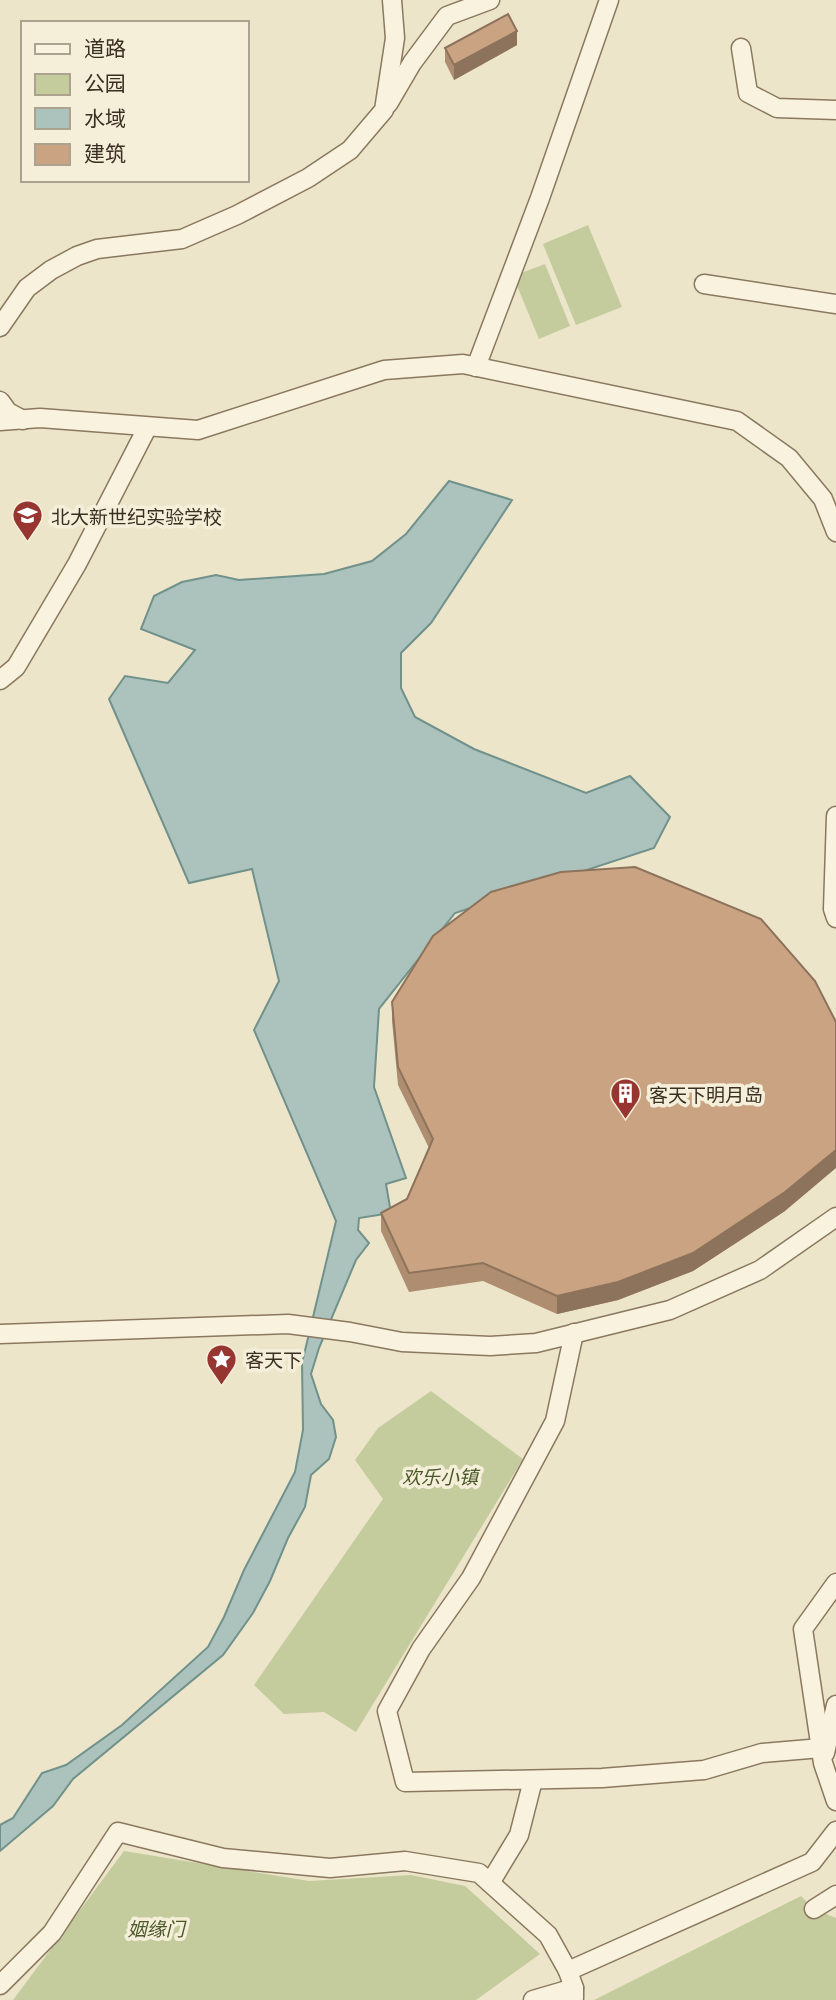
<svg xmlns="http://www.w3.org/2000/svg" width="836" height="2000" viewBox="0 0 836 2000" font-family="'Playfair Display','Noto Sans SC',serif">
  <rect width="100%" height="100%" fill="#ede5ca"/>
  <g fill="#c4cc9e">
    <path d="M588 225 622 307 576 325 543 244Z"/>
    <path d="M545 264 570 326 539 339 513 276Z"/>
    <path d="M431 1391 523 1459 356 1732 324 1712 284 1714 254 1685 383 1499 355 1460 378 1428Z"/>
    <path d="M124 1851 309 1881 411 1875 465 1886 540 1954 476 2000H13Z"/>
    <path d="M801 1896 814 1909 836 1918V2000H594Z"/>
  </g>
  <path fill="#abc2bd" stroke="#71918b" stroke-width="2" d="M449 481 512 500 431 623 401 653V688L415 717 474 749 586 793 630 776 670 817 654 848 455 913 379 1009 374 1087 406 1178 386 1184 391 1213 359 1218 358 1230 369 1243 356 1260 319 1348 311 1374 321 1404 333 1420 336 1437 329 1459 311 1475 305 1507 288 1538 270 1581 253 1613 223 1655 73 1779 53 1806 0 1851V1825L13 1818 42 1773 66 1765 122 1725 208 1647 224 1617 244 1570 295 1472 303 1430 302 1363 336 1221 254 1030 279 981 252 869 189 883 109 699 125 676 168 683 195 650 141 629 154 596 182 582 216 575 239 580 324 574 372 561 406 534Z"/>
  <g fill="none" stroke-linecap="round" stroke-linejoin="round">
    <defs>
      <g id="minor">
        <path d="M741 48 748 93 777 108 836 110"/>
        <path d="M388 104 412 63 447 16 490 0"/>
        <path d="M704 284 836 304"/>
        <path d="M0 327 27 288 51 270 77 256 97 249 182 239 237 215 308 178 350 150 384 110 395 38 392 0"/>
        <path d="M476 367 540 198 609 0"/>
        <path d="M0 401 8 412 23 420"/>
        <path d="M0 421 40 418 198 430 384 370 463 364 737 421 789 458 823 499 836 532"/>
        <path d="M0 680 16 667 77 564 147 428"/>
        <path d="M836 816 833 909 836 918"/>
        <path d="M574 1333 555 1421 471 1578 421 1649 387 1711 405 1782 602 1778 704 1770 762 1753 821 1748"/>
        <path d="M0 1334 288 1324 350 1332 402 1342 490 1346 536 1343 670 1310 760 1270 836 1217"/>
        <path d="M836 1583 803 1629 823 1763 836 1801"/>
        <path d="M825 1753 836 1705"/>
        <path d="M490 1883 519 1835 533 1780"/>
        <path d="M814 1909 836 1895"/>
        <path d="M568 1971 812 1862 836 1831"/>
        <path d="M0 1985 52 1933 118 1832 223 1858 330 1868 405 1861 479 1873 548 1935 568 1971 574 1988"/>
        <path d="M533 2000 574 1988V1998"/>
      </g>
    </defs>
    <use href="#minor" stroke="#8a785f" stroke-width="21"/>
    <use href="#minor" stroke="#f8f2de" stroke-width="18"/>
  </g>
  <g fill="#ae8d70">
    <path d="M517 45 454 80 445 62V48Z"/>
    <path d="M392 1002 785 1211 693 1271 618 1300 557 1314 483 1281 409 1292 381 1231V1213L407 1199 429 1148 398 1085 392 1021Z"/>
  </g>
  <g fill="#8d735b">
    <path d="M517 31V45L454 80V65Z"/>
    <path d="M836 1150V1168L785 1211 693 1271 618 1300 557 1314V1296Z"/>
  </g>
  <g fill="#caa482" stroke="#8d735b" stroke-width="2">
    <path d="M508 14 517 31 454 65 445 48Z"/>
    <path d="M635 867 761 919 815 981 836 1022V1150L785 1192 693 1253 618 1282 557 1296 483 1263 409 1273 381 1213 407 1199 433 1139 398 1067 392 1002 433 936 491 892 561 872Z"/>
  </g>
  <defs>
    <symbol id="school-pin" viewBox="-11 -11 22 30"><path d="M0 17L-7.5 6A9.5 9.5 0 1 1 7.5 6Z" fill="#973631" stroke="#f5efda"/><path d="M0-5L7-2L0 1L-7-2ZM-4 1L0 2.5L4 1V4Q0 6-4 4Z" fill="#fff"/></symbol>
    <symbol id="building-pin" viewBox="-11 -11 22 30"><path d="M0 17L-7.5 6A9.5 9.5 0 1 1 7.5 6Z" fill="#973631" stroke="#f5efda"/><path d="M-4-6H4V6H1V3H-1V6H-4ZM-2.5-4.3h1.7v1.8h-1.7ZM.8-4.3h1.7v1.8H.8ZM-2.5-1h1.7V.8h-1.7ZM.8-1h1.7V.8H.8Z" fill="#fff"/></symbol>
    <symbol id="sight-pin" viewBox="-11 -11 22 30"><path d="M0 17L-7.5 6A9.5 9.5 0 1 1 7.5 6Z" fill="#973631" stroke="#f5efda"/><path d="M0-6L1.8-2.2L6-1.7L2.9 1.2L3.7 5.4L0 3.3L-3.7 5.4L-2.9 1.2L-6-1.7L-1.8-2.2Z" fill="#fff"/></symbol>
  </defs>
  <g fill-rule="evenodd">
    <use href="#school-pin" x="10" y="498" width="35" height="47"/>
    <use href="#building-pin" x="608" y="1076" width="35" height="47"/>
    <use href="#sight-pin" x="204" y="1342" width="35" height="47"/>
  </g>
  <g text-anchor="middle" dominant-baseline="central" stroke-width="7" stroke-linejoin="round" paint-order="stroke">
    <g font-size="19" fill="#3b2f22" stroke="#f5efda" text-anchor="start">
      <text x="51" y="516">北大新世纪实验学校</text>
      <text x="649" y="1094">客天下明月岛</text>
      <text x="245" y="1359">客天下</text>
    </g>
    <g font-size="19" font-style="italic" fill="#495729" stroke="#f5efda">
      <text x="440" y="1476">欢乐小镇</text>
      <text x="156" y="1928">姻缘门</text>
    </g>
  </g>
  <rect x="21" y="21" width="228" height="161" fill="#f5efda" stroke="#aba290" stroke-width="2"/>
  <rect x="35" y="44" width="35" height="10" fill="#f8f2de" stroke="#aba290" stroke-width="2"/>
  <text x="84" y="56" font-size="21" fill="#3b2f22">道路</text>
  <rect x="35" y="74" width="35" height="21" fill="#c4cc9e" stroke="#aba290" stroke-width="2"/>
  <text x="84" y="91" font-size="21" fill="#3b2f22">公园</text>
  <rect x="35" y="108" width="35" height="21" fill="#abc2bd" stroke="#aba290" stroke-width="2"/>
  <text x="84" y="126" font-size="21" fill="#3b2f22">水域</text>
  <rect x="35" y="144" width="35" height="21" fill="#caa482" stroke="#aba290" stroke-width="2"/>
  <text x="84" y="161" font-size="21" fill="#3b2f22">建筑</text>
</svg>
